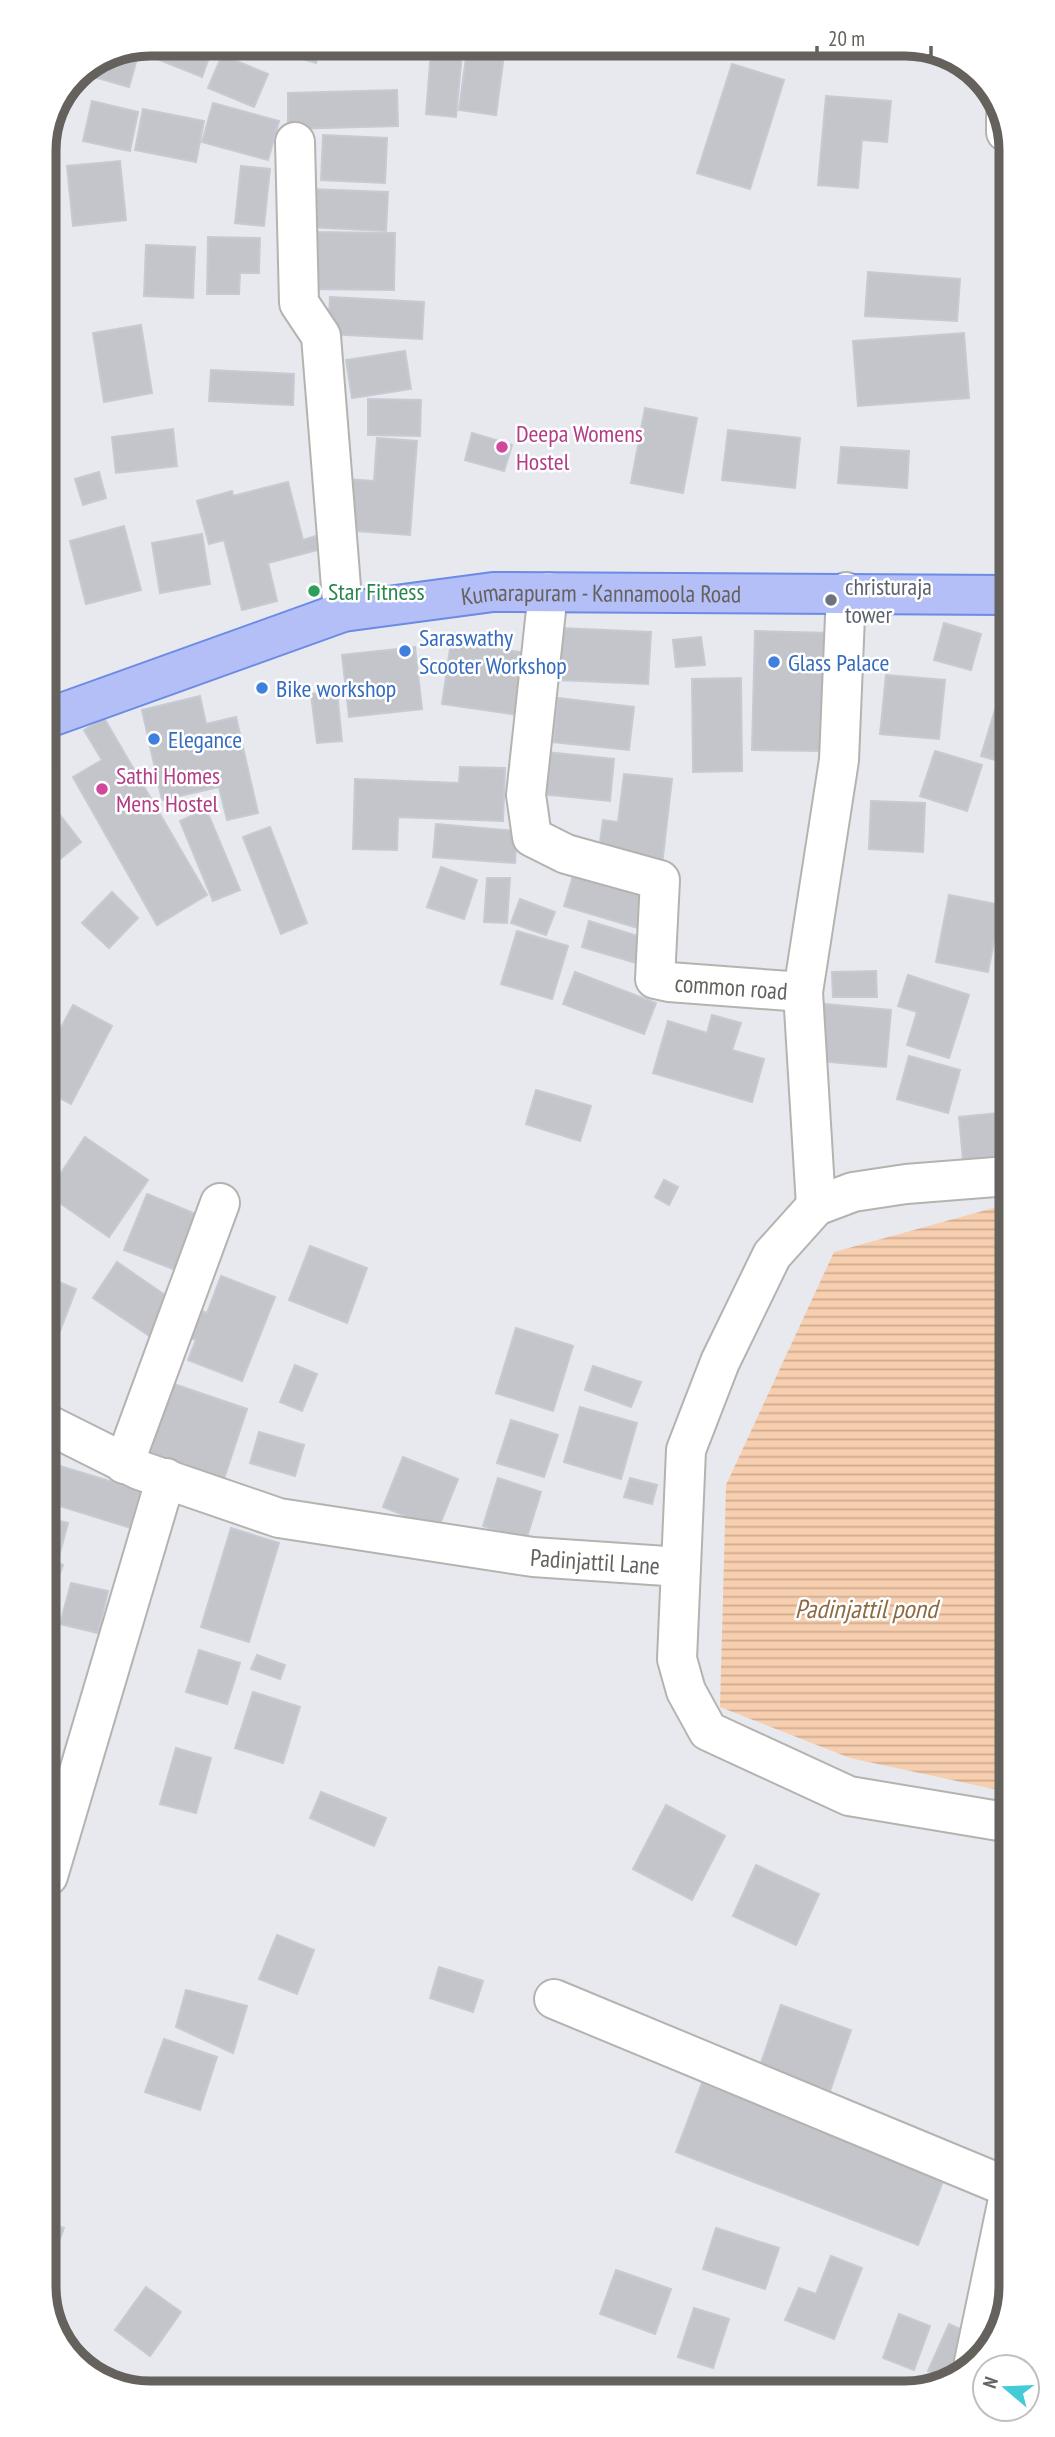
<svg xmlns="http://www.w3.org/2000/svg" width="1055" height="2437" viewBox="0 0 1055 2437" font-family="'PT Sans Narrow',sans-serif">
  <defs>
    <pattern id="water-rules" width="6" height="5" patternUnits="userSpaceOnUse" patternTransform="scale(1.75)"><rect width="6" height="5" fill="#f7cfaf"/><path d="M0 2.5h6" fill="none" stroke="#ccab92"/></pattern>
  </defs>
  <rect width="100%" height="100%" fill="#e7e9ef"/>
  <path fill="url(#water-rules)" d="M1008 1204 1010 1713 1003 1791 850 1758 720 1707 726 1485 834 1252Z"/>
  <g fill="#c3c5ca" stroke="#c6cad3" stroke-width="2">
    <path d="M157 44H214L202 77 152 57Z"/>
    <path d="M286 44H322L316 63 283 53Z"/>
    <path d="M140 48 129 87 80 73Z"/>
    <path d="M467 50 504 55 496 115 459 110Z"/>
    <path d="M431 51 462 54 456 117 426 114Z"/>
    <path d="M222 55 268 74 254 107 208 88Z"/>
    <path d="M732 64 784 80 750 189 697 173Z"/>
    <path d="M397 90 398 126 288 129V93Z"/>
    <path d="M826 96 891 101 887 142 862 140 858 188 818 185Z"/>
    <path d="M92 101 138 112 130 151 83 141Z"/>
    <path d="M213 103 279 121 268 160 202 142Z"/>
    <path d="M143 109 204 121 196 162 135 150Z"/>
    <path d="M55 119 57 160H44V144Z"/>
    <path d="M323 135 387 138 385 183 321 180Z"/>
    <path d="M120 161 126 220 73 226 67 166Z"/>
    <path d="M241 166 270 169 264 226 235 223Z"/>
    <path d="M308 189 388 192 386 231 306 227Z"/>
    <path d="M310 232 395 233 394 290 309 289Z"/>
    <path d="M208 237 260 238 259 273H240L239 294H207Z"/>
    <path d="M146 245 195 247 193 298 144 296Z"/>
    <path d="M868 272 960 279 957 321 865 316Z"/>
    <path d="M330 297 424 302 422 339 328 334Z"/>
    <path d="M141 325 152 393 104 402 93 333Z"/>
    <path d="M964 333 969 398 858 406 853 341Z"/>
    <path d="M405 351 411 389 352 398 346 360Z"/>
    <path d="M211 370 294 374 293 405 209 401Z"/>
    <path d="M368 399 421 400 420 436 368 435Z"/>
    <path d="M645 408 697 418 683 493 631 483Z"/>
    <path d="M173 429 177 466 116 473 112 437Z"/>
    <path d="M728 430 800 438 795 488 722 480Z"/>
    <path d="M472 433 512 445 504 471 465 460Z"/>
    <path d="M377 438 417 441 410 535 343 530 347 479 374 481Z"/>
    <path d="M841 447 909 451 907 488 838 483Z"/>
    <path d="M99 472 106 498 83 505 75 479Z"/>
    <path d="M288 482 303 540 322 534 325 548 268 563 277 601 242 610 224 540 209 544 197 501 232 491 233 496Z"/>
    <path d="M124 526 141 590 86 604 70 541Z"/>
    <path d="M202 534 210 584 160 593 152 543Z"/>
    <path d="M944 623 981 634 971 670 934 660Z"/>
    <path d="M560 628 651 632 648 684 557 680Z"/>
    <path d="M755 631 830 633 826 751 752 750Z"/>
    <path d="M701 637 705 665 676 667 673 640Z"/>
    <path d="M451 642 527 653 518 715 442 704Z"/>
    <path d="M415 647 422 709 349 717 342 655Z"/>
    <path d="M886 675 945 680 939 739 880 734Z"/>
    <path d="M741 678 742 771 693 772 692 679Z"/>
    <path d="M337 691 342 741 317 743 311 694Z"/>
    <path d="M200 696 206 724 236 717 258 813 227 820 219 787 162 800 142 710Z"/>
    <path d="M558 698 634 707 629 750 553 742Z"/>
    <path d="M998 700 1007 702V734L999 761 981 756Z"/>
    <path d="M104 718 207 895 157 925 73 777 102 760 84 730Z"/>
    <path d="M935 751 982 765 967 811 920 796Z"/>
    <path d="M546 752 614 759 610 801 541 794Z"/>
    <path d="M460 767 505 768 503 821 398 817 397 850 353 849 355 779 459 783Z"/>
    <path d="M624 774 672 779 662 865 598 857 603 820 618 822Z"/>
    <path d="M46 797 81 842 50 867 46 862Z"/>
    <path d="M871 801 925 803 923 852 869 849Z"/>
    <path d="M206 809 240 890 213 901 180 821Z"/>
    <path d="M436 824 517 831 515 863 433 857Z"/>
    <path d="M270 827 307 923 281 934 243 837Z"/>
    <path d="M441 867 477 880 464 919 427 907Z"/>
    <path d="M574 873 648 895 638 928 564 906Z"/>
    <path d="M487 878H510L507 923 484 922Z"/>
    <path d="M112 892 138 918 109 948 82 923Z"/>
    <path d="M949 895 1001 905 988 972 936 962Z"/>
    <path d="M520 899 555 912 546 935 511 923Z"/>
    <path d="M589 921 644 938 636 963 582 947Z"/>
    <path d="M517 931 568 946 552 999 501 984Z"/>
    <path d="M876 971 877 997H833L832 972Z"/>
    <path d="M575 972 656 1003 644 1034 563 1004Z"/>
    <path d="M908 975 969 995 949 1058 907 1045 917 1012 898 1006Z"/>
    <path d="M46 986 58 994 46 1013Z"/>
    <path d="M824 1004 891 1010 886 1067 820 1061Z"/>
    <path d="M73 1005 112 1026 71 1104 46 1091V1056Z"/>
    <path d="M712 1015 741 1023 732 1050 764 1059 752 1102 653 1073 668 1021 707 1033Z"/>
    <path d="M909 1056 960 1070 948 1113 897 1099Z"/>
    <path d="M536 1090 591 1106 580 1141 526 1124Z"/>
    <path d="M1008 1112V1157L963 1160 959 1117Z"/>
    <path d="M85 1137 148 1180 109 1237 47 1194Z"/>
    <path d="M664 1180 678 1187 669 1205 655 1197Z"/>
    <path d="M147 1194 213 1221 191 1276 124 1250Z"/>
    <path d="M310 1246 367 1268 347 1323 289 1300Z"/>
    <path d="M117 1262 175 1302 151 1337 93 1298Z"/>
    <path d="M221 1276 275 1297 242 1381 188 1360 196 1340 175 1331 185 1305 207 1313Z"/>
    <path d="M47 1277 76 1289 47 1365Z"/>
    <path d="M516 1328 573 1346 553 1411 496 1393Z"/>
    <path d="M295 1365 317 1374 302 1411 280 1402Z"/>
    <path d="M593 1366 641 1382 631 1407 585 1390Z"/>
    <path d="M171 1383 247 1409 223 1482 146 1457Z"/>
    <path d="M580 1407 637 1423 621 1479 564 1462Z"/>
    <path d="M511 1420 558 1435 544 1477 497 1463Z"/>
    <path d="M259 1432 304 1445 295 1476 250 1463Z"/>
    <path d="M403 1457 458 1479 438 1529 383 1507Z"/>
    <path d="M50 1463 142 1491 131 1528 47 1502V1472Z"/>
    <path d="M498 1478 541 1492 526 1540 483 1526Z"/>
    <path d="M630 1478 657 1485 652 1504 624 1497Z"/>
    <path d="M47 1518 68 1523 59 1556 47 1553Z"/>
    <path d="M231 1528 279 1543 249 1642 201 1627Z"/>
    <path d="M47 1560 63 1565 48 1606Z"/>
    <path d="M71 1583 108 1591 98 1633 60 1624Z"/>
    <path d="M199 1650 240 1663 227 1704 186 1692Z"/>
    <path d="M257 1655 285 1665 280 1679 251 1669Z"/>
    <path d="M253 1692 300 1707 283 1763 235 1748Z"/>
    <path d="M176 1748 211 1758 196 1813 160 1804Z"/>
    <path d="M321 1792 386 1818 374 1846 310 1818Z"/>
    <path d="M666 1805 725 1836 692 1900 633 1869Z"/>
    <path d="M756 1865 819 1894 796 1945 733 1916Z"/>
    <path d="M277 1935 314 1950 297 1994 259 1979Z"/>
    <path d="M439 1967 483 1981 473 2012 430 1998Z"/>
    <path d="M186 1990 247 2006 233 2053 176 2027Z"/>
    <path d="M781 2005 851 2030 830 2091 760 2066Z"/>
    <path d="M164 2039 217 2057 200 2110 145 2092Z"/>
    <path d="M702 2083 945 2176 918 2245 676 2152Z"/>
    <path d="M49 2222 64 2228 49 2268Z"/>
    <path d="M716 2228 779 2248 765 2289 703 2269Z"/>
    <path d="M831 2256 862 2268 834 2339 785 2320 799 2288 816 2294Z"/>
    <path d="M616 2270 671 2289 655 2334 600 2314Z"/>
    <path d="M146 2287 181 2312 150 2356 115 2330Z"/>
    <path d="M694 2308 729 2319 713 2368 678 2357Z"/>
    <path d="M899 2314 930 2326 914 2370 883 2358Z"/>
    <path d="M949 2324 973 2335 955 2376 948 2381 928 2371Z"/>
    <path d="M478 2378 511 2391H474Z"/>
  </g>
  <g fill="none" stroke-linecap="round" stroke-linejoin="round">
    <defs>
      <g id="minor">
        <path d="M1006 116V132"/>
        <path d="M295 142 299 303 321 336 343 612"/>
        <path id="s1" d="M548 592 526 795 532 837 566 854 660 880 655 979 669 982 803 992 839 760 846 592"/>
        <path d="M803 992 816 1206"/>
        <path id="s2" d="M47 1424 139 1470 279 1518 533 1557 681 1567 677 1659 686 1691 708 1731 849 1796 1005 1822"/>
        <path d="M124 1464 220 1203"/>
        <path d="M681 1567 686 1450 720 1362 772 1255 816 1206 853 1192 906 1184 1008 1176"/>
        <path d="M48 1876 166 1478"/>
        <path d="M554 1999 1010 2188"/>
        <path d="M974 2362 1011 2185"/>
      </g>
      <g id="major">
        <path id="s3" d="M45 719 343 612 493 592 1007 595"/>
      </g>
    </defs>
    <use href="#minor" stroke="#b5b3af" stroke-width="42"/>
    <use href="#major" stroke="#6b8be4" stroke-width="42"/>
    <use href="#minor" stroke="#fff" stroke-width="38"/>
    <use href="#major" stroke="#b4bef7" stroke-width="38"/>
  </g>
  <g fill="#d1479c" stroke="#fff" stroke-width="2.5">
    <circle cx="502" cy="447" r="7"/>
    <circle cx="102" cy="789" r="7"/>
  </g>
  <circle fill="#2e9e5b" stroke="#fff" stroke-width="2.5" cx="314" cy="591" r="7"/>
  <circle fill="#6b7280" stroke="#fff" stroke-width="2.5" cx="831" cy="600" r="7"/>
  <g fill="#3f7fe0" stroke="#fff" stroke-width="2.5">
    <circle cx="405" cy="651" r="7"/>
    <circle cx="774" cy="662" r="7"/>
    <circle cx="262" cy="688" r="7"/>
    <circle cx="154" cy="739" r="7"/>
  </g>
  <g text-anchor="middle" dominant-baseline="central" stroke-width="5" stroke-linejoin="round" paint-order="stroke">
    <g font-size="24" fill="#b23c85" stroke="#fff" text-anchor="start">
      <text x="516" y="433">Deepa Womens<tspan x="516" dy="28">Hostel</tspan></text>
      <text x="116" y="775">Sathi Homes<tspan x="116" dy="28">Mens Hostel</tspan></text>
    </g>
    <g font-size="24" fill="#5b616d" stroke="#fff" text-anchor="start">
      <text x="845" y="586">christuraja<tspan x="845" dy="28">tower</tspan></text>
    </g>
    <g font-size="24" fill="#27864d" stroke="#fff" text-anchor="start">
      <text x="328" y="591">Star Fitness</text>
    </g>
    <g font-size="24" fill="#65625e" stroke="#fff">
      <text stroke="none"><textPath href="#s3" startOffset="576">Kumarapuram - Kannamoola Road</textPath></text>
      <text stroke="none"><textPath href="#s1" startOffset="558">common road</textPath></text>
      <text stroke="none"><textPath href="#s2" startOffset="570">Padinjattil Lane</textPath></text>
    </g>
    <g font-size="24" fill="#366cbe" stroke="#fff" text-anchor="start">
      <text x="419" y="637">Saraswathy<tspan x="419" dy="28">Scooter Workshop</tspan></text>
      <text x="788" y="662">Glass Palace</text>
      <text x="276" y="688">Bike workshop</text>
      <text x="168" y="739">Elegance</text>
    </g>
    <g font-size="26" font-style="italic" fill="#8e6a42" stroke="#fff">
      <text x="866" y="1608">Padinjattil pond</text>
    </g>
  </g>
  <path d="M0 0H1055V2437H0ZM150 56H905A94 94 0 0 1 999 150V2287A94 94 0 0 1 905 2381H150A94 94 0 0 1 56 2287V150A94 94 0 0 1 150 56Z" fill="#fff" fill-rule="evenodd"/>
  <path fill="none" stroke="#65625e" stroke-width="9" d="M150 56H905A94 94 0 0 1 999 150V2287A94 94 0 0 1 905 2381H150A94 94 0 0 1 56 2287V150A94 94 0 0 1 150 56Z"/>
  <g transform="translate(1006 2388) rotate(289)"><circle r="33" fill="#ffffff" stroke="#c1c0bf" stroke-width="2"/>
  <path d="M0-5L12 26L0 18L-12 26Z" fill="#44cbd8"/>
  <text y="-10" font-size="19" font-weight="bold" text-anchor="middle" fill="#65625e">N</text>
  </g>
  <path d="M817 46v10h114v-10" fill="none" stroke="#65625e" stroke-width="3.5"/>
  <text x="828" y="46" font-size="21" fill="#65625e" stroke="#ffffff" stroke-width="5" paint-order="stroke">20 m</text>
</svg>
